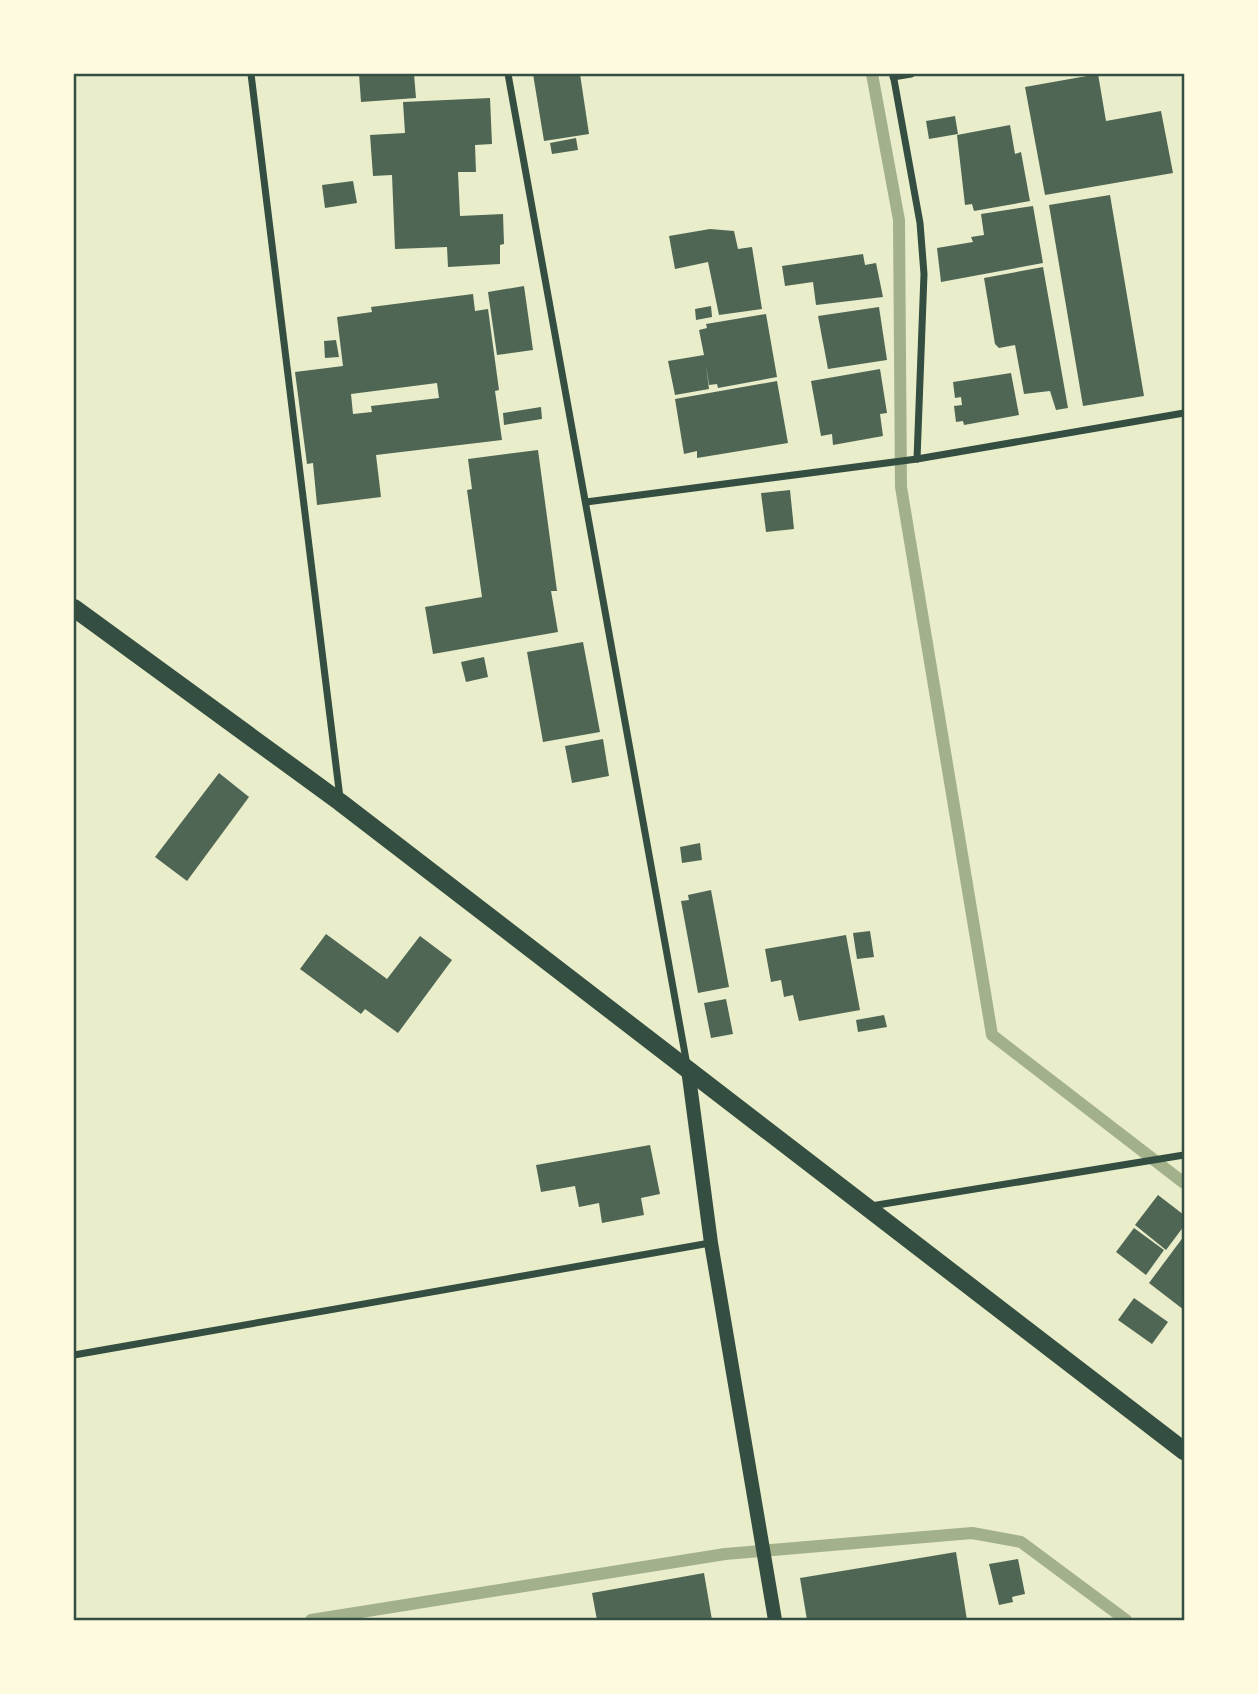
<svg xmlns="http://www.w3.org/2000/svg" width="1258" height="1694" viewBox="0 0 1258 1694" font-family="'Noto Serif',serif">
  <rect width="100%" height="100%" fill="#e9edc9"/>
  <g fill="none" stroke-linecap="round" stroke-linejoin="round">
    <g stroke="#a3b18a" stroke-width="12">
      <path d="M872 74 899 220 901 487 992 1035 1184 1183"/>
      <path d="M311 1620 725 1554 972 1533 1021 1542 1126 1620"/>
    </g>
  </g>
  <g fill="#4f6655" fill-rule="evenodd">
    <path d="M359 74H414L416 98 361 102Z"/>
    <path d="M533 74H580L589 134 544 141Z"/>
    <path d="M1098 74 1106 121 1161 111 1173 173 1045 195 1025 87Z"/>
    <path d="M490 98 492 144 475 145 476 172H458L460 216 503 214 504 244 500 245V264L448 267 447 247 395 249 392 175 373 176 370 135 405 133 403 102Z"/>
    <path d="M955 116 958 134 929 139 926 121Z"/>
    <path d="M1010 125 1015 154 1021 152 1030 201 974 211 972 204 965 205 957 135Z"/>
    <path d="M576 138 578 150 552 154 550 143Z"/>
    <path d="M353 181 357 203 325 208 322 185Z"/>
    <path d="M1110 195 1144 396 1083 406 1049 205Z"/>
    <path d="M1033 206 1043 263 941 282 937 248 973 242 971 237 984 235 981 214Z"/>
    <path d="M710 229 734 231 738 249 752 247 762 309 719 315 708 262 675 269 669 236Z"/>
    <path d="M863 254 865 265 876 263 883 297 816 305 813 282 785 286 782 266Z"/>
    <path d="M1043 267 1068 408 1056 410 1050 391 1024 394 1015 345 999 348 995 344 984 278Z"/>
    <path d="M524 286 533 350 497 355 488 292Z"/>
    <path d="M473 294 475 311 488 309 499 390 495 391 502 440 376 455 381 497 317 505 313 463 307 464 295 372 343 366 337 317 372 312 371 307ZM437 383 439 398 371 406 372 412 353 414 351 394Z"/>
    <path d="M711 306 712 317 696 320 695 309Z"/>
    <path d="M879 307 887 360 828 369 818 316Z"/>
    <path d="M766 314 777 377 718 388 717 384 709 385 706 365 709 389 675 395 668 361 704 355 699 330 707 328 706 324Z"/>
    <path d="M336 340 339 357 325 358 324 341Z"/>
    <path d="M880 369 887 413 880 414 883 436 833 445 832 434 821 436 811 381Z"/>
    <path d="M1011 373 1019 415 964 425 963 421 956 422 954 406 962 405 961 397 955 398 953 382Z"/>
    <path d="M777 381 788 443 697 458V451L684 454 675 399Z"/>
    <path d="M541 407 542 419 504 425 503 413Z"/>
    <path d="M538 450 557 591H551L558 632 433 654 425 607 482 597 467 490 472 489 468 459Z"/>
    <path d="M790 490 794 529 766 532 761 493Z"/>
    <path d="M583 642 600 732 543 742 527 652Z"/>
    <path d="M484 657 488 677 466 682 461 662Z"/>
    <path d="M603 739 609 776 572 783 565 746Z"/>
    <path d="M219 773 249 797 187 881 155 857Z"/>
    <path d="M700 843 702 860 682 863 680 847Z"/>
    <path d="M711 890 729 987 698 993 681 901 689 900 688 895Z"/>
    <path d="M870 931 874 957 857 959 853 933Z"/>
    <path d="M326 934 387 979 420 936 452 960 398 1033 365 1009 361 1014 300 969Z"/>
    <path d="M846 935 860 1010 799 1021 793 995 784 997 781 980 771 982 765 949Z"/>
    <path d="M726 999 733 1034 711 1038 704 1003Z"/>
    <path d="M884 1015 887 1027 858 1032 856 1020Z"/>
    <path d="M650 1145 660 1194 641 1198 644 1215 602 1223 599 1203 579 1207 575 1186 541 1192 536 1165Z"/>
    <path d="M1158 1195 1184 1215V1226L1166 1250 1135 1225Z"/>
    <path d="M1134 1228 1164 1250 1146 1275 1116 1252Z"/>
    <path d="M1184 1236V1310L1149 1283Z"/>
    <path d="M1134 1298 1168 1322 1152 1344 1118 1320Z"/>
    <path d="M956 1552 967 1620H807L800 1578Z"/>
    <path d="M1018 1559 1025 1594 1012 1597 1013 1602 999 1605 989 1564Z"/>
    <path d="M704 1573 712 1620H597L592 1593Z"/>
  </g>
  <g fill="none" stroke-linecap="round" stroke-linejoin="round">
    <g stroke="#344e41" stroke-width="7">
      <path d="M251 74 340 798"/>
      <path d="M508 74 687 1065"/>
      <path d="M893 74 920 223 924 274 917 459"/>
      <path d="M893 77 911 74"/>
      <path d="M586 502 917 459 1184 413"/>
      <path d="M871 1206 1184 1155"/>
      <path d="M74 1355 710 1243"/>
    </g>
    <path stroke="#344e41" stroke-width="14" d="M688 1069 711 1243 775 1620"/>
    <path stroke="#344e41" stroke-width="18" d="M74 608 340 802 1184 1451"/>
  </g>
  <rect width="1258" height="1694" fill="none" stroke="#fefae0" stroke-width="150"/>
  <rect x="75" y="75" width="1108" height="1544" fill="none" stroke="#344e41" stroke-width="2.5"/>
</svg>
